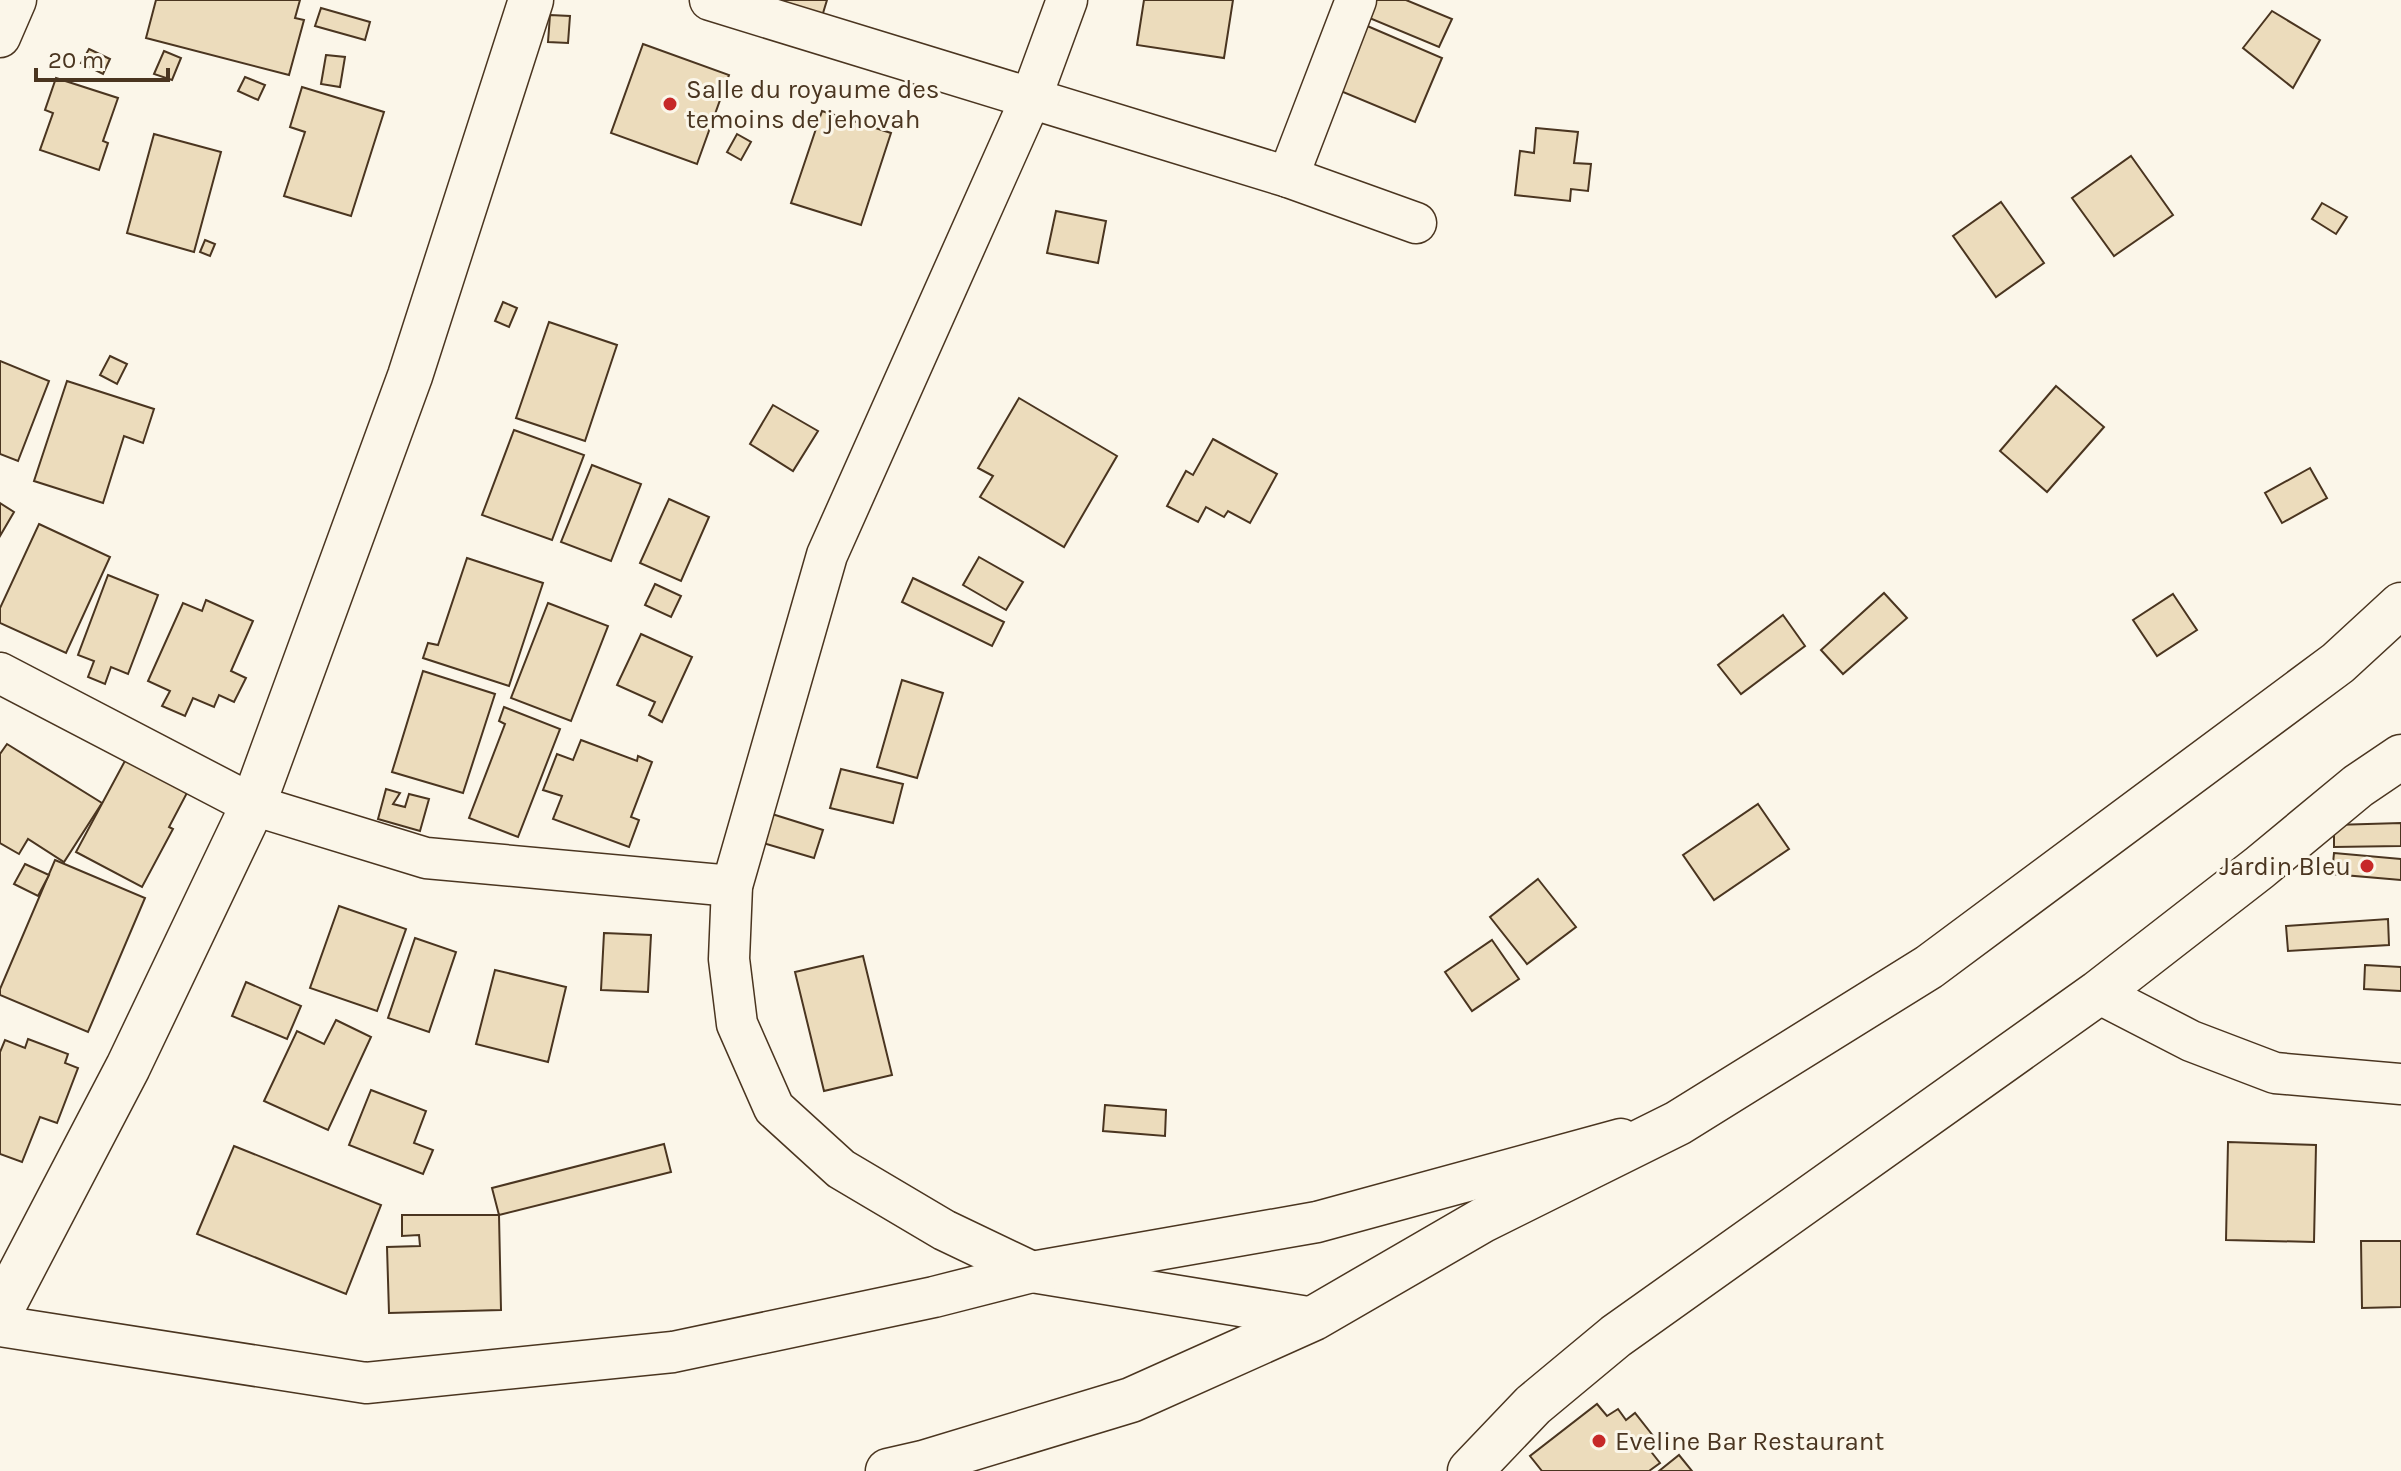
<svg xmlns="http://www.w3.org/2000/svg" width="2401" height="1471" viewBox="0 0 2401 1471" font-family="Karla,sans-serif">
  <rect width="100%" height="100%" fill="#fbf6e9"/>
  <g fill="#ecdcbc" stroke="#4a3520" stroke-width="2">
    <path d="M156 0H300L295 18 304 20 289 75 146 38Z"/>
    <path d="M768 0H827L820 23Z"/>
    <path d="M1144 0H1233L1224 58 1137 45Z"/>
    <path d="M1374 0H1406L1452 19 1439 47 1367 17Z"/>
    <path d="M321 8 370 22 365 40 315 26Z"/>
    <path d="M2272 11 2320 40 2293 88 2243 48Z"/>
    <path d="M550 15 570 16 568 43 548 42Z"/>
    <path d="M1358 22 1442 58 1415 122 1331 87Z"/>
    <path d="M643 44 729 75 697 164 611 133Z"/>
    <path d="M89 49 110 59 103 74 81 63Z"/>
    <path d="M164 51 181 58 172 80 154 74Z"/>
    <path d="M326 55 345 57 340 87 321 84Z"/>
    <path d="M245 77 265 85 258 100 238 91Z"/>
    <path d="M56 78 118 98 103 141 108 143 99 170 40 150 53 113 45 110Z"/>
    <path d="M302 87 384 112 351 216 284 196 305 132 290 127Z"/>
    <path d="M822 111 891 133 861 225 791 203Z"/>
    <path d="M1536 128 1578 132 1574 163 1591 164 1588 191 1571 189 1570 201 1515 195 1520 151 1534 153Z"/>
    <path d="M154 134 221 152 194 252 127 233Z"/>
    <path d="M737 134 751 142 741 160 727 152Z"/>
    <path d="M2131 156 2173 215 2114 256 2072 198Z"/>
    <path d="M2001 202 2044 263 1996 297 1953 236Z"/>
    <path d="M2322 203 2347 217 2336 234 2312 219Z"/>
    <path d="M1056 211 1106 221 1098 263 1047 253Z"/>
    <path d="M205 240 215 244 210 256 200 252Z"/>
    <path d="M503 302 517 308 509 327 495 321Z"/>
    <path d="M549 322 617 345 585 441 516 418Z"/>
    <path d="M110 356 127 364 117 384 100 375Z"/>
    <path d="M0 361 49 381 18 461 0 454Z"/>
    <path d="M67 381 154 409 143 443 124 436 103 503 34 481Z"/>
    <path d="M2056 386 2104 427 2047 492 2000 451Z"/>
    <path d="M1019 398 1117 456 1064 547 980 497 993 476 978 468Z"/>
    <path d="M773 405 818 431 793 471 750 444Z"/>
    <path d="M514 430 584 455 552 540 482 515Z"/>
    <path d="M1213 439 1277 474 1250 523 1228 511 1224 517 1206 507 1198 522 1167 506 1186 471 1193 475Z"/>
    <path d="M592 465 641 484 611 561 561 542Z"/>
    <path d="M2310 468 2327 498 2282 523 2265 493Z"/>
    <path d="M669 499 709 517 681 581 640 563Z"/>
    <path d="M0 503 14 512 0 536Z"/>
    <path d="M39 524 110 557 66 653 0 623V608Z"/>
    <path d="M979 557 1023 582 1006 610 963 585Z"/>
    <path d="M467 558 543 583 509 686 423 658 428 643 438 645Z"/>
    <path d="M108 575 158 595 128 674 111 667 105 684 88 677 94 661 78 655Z"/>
    <path d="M913 578 1004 622 992 646 902 602Z"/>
    <path d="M655 584 681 596 671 617 645 605Z"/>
    <path d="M1884 593 1907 618 1843 674 1821 650Z"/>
    <path d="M2173 594 2197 630 2157 656 2133 620Z"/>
    <path d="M206 600 253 621 231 671 246 678 234 702 219 695 214 707 193 698 185 716 162 706 170 691 148 681 183 603 202 611Z"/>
    <path d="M548 603 608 626 571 721 511 698Z"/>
    <path d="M1783 615 1805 646 1741 694 1718 665Z"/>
    <path d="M641 634 692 657 662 722 649 715 655 702 617 685Z"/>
    <path d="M423 671 495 694 463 793 392 772Z"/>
    <path d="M902 680 943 693 917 778 877 767Z"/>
    <path d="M504 707 560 729 518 837 469 818 505 724 499 721Z"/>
    <path d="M581 740 637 761 638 756 652 762 631 817 639 820 629 847 553 819 562 796 543 790 557 754 573 760Z"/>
    <path d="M7 744 102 803 64 862 28 839 19 854 0 843V754Z"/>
    <path d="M126 759 188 791 169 827 173 829 142 887 76 852Z"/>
    <path d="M841 769 903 784 893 823 830 808Z"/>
    <path d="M386 789 400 793 393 804 405 807 409 794 429 799 420 831 378 819Z"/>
    <path d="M1758 804 1789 849 1714 900 1683 855Z"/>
    <path d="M772 814 823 830 814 858 763 843Z"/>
    <path d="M2401 823V846L2334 847V825Z"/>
    <path d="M2334 853 2401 859V880L2332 874Z"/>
    <path d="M55 860 145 898 88 1032 0 995V989Z"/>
    <path d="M25 864 49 875 38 896 14 884Z"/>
    <path d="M1538 879 1576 927 1527 964 1490 917Z"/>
    <path d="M339 906 406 929 377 1011 310 988Z"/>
    <path d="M2388 919 2389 945 2288 951 2286 926Z"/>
    <path d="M604 933 651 935 648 992 601 990Z"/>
    <path d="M415 938 456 952 429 1032 388 1018Z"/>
    <path d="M1492 940 1519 979 1472 1011 1445 972Z"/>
    <path d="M863 956 892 1075 824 1091 795 972Z"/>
    <path d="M2365 965 2401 967V991L2364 989Z"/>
    <path d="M495 970 566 987 548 1062 476 1044Z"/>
    <path d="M246 982 301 1006 287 1039 232 1016Z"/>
    <path d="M336 1020 371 1037 328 1130 264 1101 297 1031 324 1044Z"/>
    <path d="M28 1039 68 1054 65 1063 78 1068 57 1123 40 1117 22 1162 0 1154V1052L5 1040 25 1048Z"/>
    <path d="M371 1090 426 1111 414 1143 433 1150 423 1174 349 1145Z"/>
    <path d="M1105 1105 1166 1110 1165 1136 1103 1131Z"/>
    <path d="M2228 1142 2316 1145 2314 1242 2226 1240Z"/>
    <path d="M664 1144 671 1172 499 1215 492 1188Z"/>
    <path d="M234 1146 381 1205 346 1294 197 1234Z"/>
    <path d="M402 1215H499L501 1310 389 1313 387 1247 420 1246 419 1235 402 1236Z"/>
    <path d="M2361 1241H2401V1307L2362 1308Z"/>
    <path d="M1597 1404 1607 1416 1618 1409 1626 1420 1635 1413 1654 1437 1645 1444 1660 1463 1649 1471H1542L1530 1456Z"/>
    <path d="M1679 1455 1692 1471H1659Z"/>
  </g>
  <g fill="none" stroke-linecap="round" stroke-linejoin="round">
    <defs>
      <g id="minor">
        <path d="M710 0 1288 177 1416 223"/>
        <path d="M1067 0 1031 98 827 555 732 886 729 959 737 1024 774 1108 841 1169 944 1230 1032 1272 1314 1318"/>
        <path d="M0 37 16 0"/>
        <path d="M1288 177 1356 0"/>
        <path d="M0 673 253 805 426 858 732 886"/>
        <path d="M2098 993 2191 1041 2275 1073 2401 1084"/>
        <path d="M0 1326 366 1383 673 1352 934 1297 1032 1272 1317 1222 1621 1139"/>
      </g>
      <g id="tertiary">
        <path d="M0 1312 128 1067 253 805 410 376 531 0"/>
        <path d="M1470 1471 1533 1405 1616 1336 2098 993 2259 868 2358 786 2401 757"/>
      </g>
      <path id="trunk" d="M888 1471 923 1463 1131 1400 1314 1318 1483 1220 1678 1123 1929 967 2338 663 2401 605"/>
    </defs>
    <use href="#minor" stroke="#4a3520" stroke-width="43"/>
    <use href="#tertiary" stroke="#4a3520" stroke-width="47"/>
    <use href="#trunk" stroke="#4a3520" stroke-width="47"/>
    <use href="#minor" stroke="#fbf6e9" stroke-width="40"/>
    <use href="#tertiary" stroke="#fbf6e9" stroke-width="44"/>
    <use href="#trunk" stroke="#fbf6e9" stroke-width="44"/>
  </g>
  <g fill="#c62828" stroke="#fbf6e9" stroke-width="3">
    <circle cx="670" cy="104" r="8"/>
    <circle cx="2367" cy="866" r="8"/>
    <circle cx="1599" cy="1441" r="8"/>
  </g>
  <g text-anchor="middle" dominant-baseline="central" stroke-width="6" stroke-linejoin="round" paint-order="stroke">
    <g font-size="26" fill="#4a3520" stroke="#fbf6e9" text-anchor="start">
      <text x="686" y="89">Salle du royaume des<tspan x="686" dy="30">temoins de jehovah</tspan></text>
      <text x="2351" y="866" text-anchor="end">Jardin Bleu</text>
      <text x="1615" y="1441">Eveline Bar Restaurant</text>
    </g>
  </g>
  <path d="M36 68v12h132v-12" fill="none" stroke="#4a3520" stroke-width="4"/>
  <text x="48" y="68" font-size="24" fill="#4a3520" stroke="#fbf6e9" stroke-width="6" paint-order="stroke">20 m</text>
</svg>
